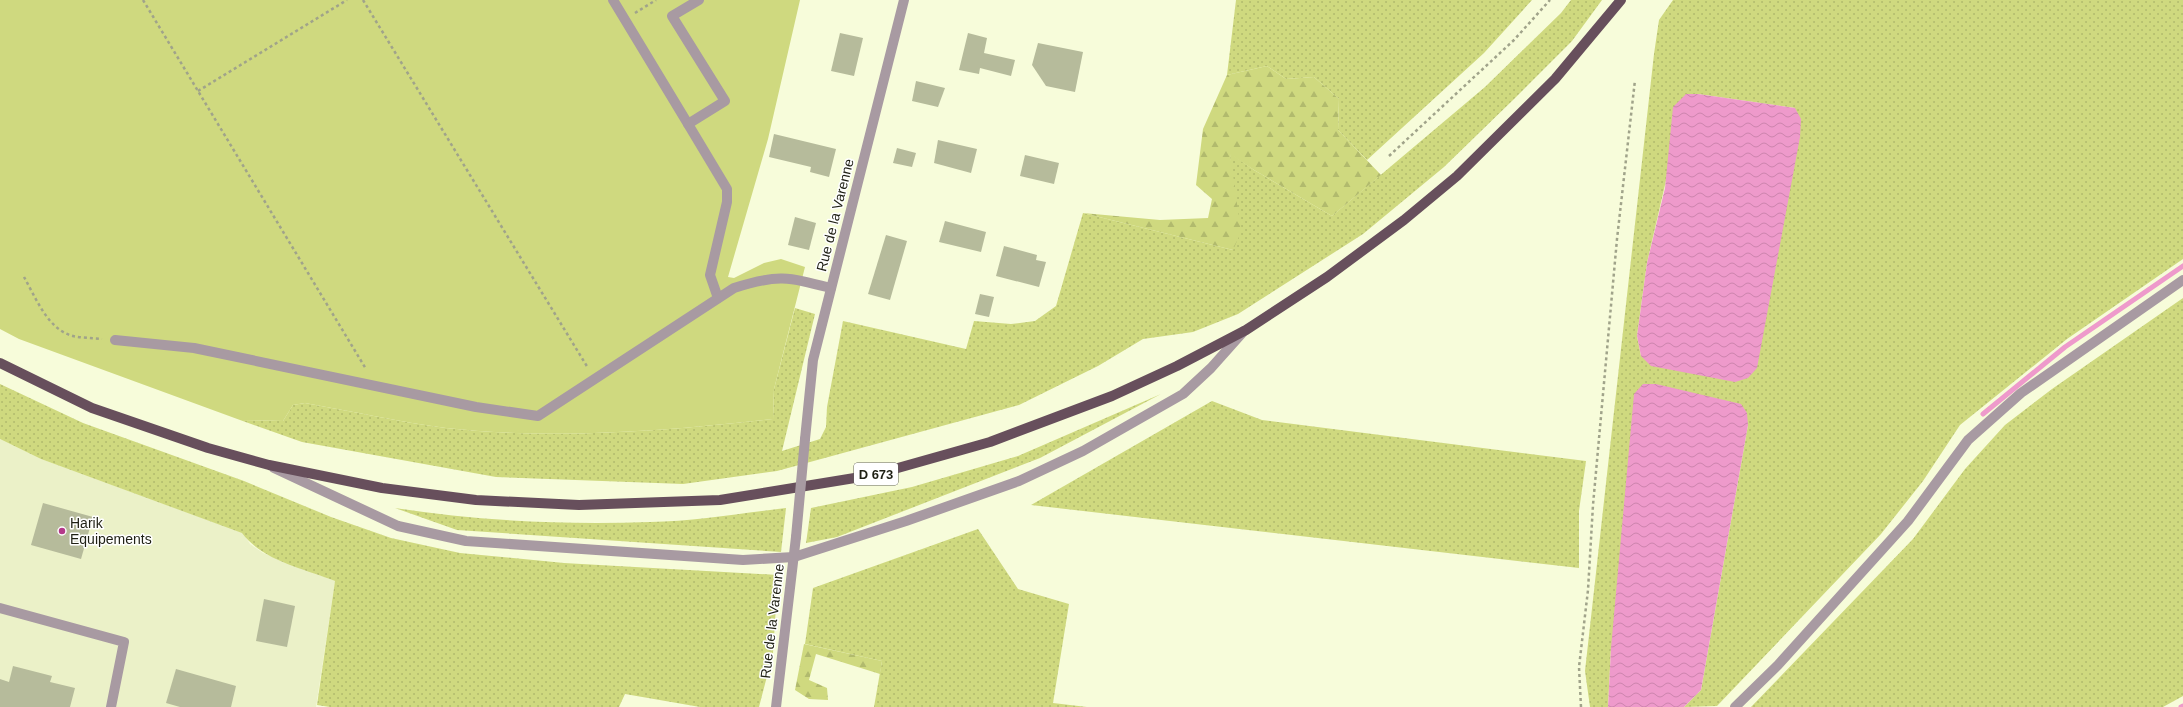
<svg xmlns="http://www.w3.org/2000/svg" width="2183" height="707" viewBox="0 0 2183 707" font-family="Helvetica,sans-serif">
  <defs>
    <pattern id="grass-dots" width="8" height="8" patternUnits="userSpaceOnUse"><rect width="8" height="8" fill="#cfd97f"/><path d="M2 2h.1M6 6h.1" fill="none" stroke="#b1ba6d" stroke-width="1.8" stroke-linecap="round"/></pattern>
    <pattern id="forest-firs" width="22" height="20" patternUnits="userSpaceOnUse"><rect width="22" height="20" fill="#cfd97f"/><path d="M5 1l3.5 6h-7zM16 11l3.5 6h-7z" fill="#b1ba6d"/></pattern>
    <pattern id="water-waves" width="16" height="10" patternUnits="userSpaceOnUse"><rect width="16" height="10" fill="#ee9acb"/><path d="M0 5q4-4 8 0t8 0" fill="none" stroke="#cc84ad"/></pattern>
  </defs>
  <rect width="100%" height="100%" fill="#f7fcda"/>
  <path fill="#ebf1c8" d="M0 439 41 459 243 533 250 544 263 553 335 581 316 707H0Z"/>
  <g fill="url(#grass-dots)" fill-rule="evenodd">
    <path d="M1236 0H1532L1484 53 1367 160 1338 130 1339 99 1314 77 1286 79 1267 66 1227 75Z"/>
    <path d="M1571 0H1602L1572 41 1513 100 1444 167 1363 234 1238 314 1193 332 1143 339 1098 366 1019 405 777 471 683 484 496 477 302 442 240 420 283 421 293 405 305 403C351 411 399 422 446 428 555 440 664 431 773 419L774 389 795 308 815 314 782 451 820 439 826 427 827 407 843 321 966 349 974 321 1011 324 1035 321 1056 306 1083 213 1233 250 1230 153 1254 170 1332 216 1485 87 1561 13Z"/>
    <path d="M1673 0H2183V259L2067 339 1960 425 1923 481 1881 534 1717 706 1684 707 1701 690 1748 425 1611 648 1608 707H1590L1585 671 1654 54 1659 20ZM1686 94H1698L1795 108 1641 356 1637 336 1647 263Z"/>
    <path d="M2183 298V696L2163 707H1751L1913 539 1965 469 2005 425 2052 389Z"/>
    <path d="M0 384 83 423 244 481 331 517 391 538 460 553 564 563 778 575 773 653 759 707H700L625 694 619 707H330L317 705 335 581C303 568 263 561 242 533L41 459 0 439Z"/>
    <path d="M1161 394 1040 458 837 537 806 543 811 508 912 487 1018 456Z"/>
    <path d="M1212 401 1262 420 1586 461 1579 511V568L1031 505Z"/>
    <path d="M395 508C479 521 564 525 650 522 695 521 741 513 786 508L781 552 457 530Z"/>
    <path d="M978 529 1018 589 1069 604 1053 703 1087 707H874L882 661 805 644 813 588Z"/>
  </g>
  <g fill="url(#forest-firs)">
    <path d="M1267 66 1286 79 1314 77 1339 99 1338 130 1381 175 1332 216 1254 170 1230 154 1241 232 1233 250 1083 213 1160 220 1208 218 1212 199 1196 185 1203 129 1227 75Z"/>
    <path d="M804 644 882 661 880 674 816 654 809 680 827 688 828 700 809 699 795 690Z"/>
  </g>
  <path fill="#cfd97f" d="M0 0H800L768 139 728 277 734 278 764 263 781 259 805 267 774 389 773 419C664 431 555 440 446 428 399 422 351 411 305 403L293 405 283 421 240 420 19 339 0 329Z"/>
  <g fill="url(#water-waves)">
    <path d="M1686 94H1698L1795 108 1801 119 1800 137 1757 368 1748 378 1735 382 1651 366 1641 356 1637 336 1647 263 1665 188 1673 107Z"/>
    <path d="M1643 384H1656L1741 404 1747 413 1748 425 1701 690 1684 707H1608L1611 648 1634 394Z"/>
  </g>
  <g fill="none" stroke-linecap="round" stroke-linejoin="round">
    <g stroke="#ee9acb" stroke-width="5">
      <path d="M1983 414 2065 347 2183 266"/>
      <path d="M2181 707 2183 706"/>
    </g>
  </g>
  <g fill="#b6bb9b">
    <path d="M840 33 863 38 854 76 831 71Z"/>
    <path d="M968 33 987 38 984 53 1015 60 1011 76 980 68 979 74 959 70Z"/>
    <path d="M1038 43 1083 52 1075 92 1046 86 1032 65Z"/>
    <path d="M916 81 945 88 938 107 912 101Z"/>
    <path d="M774 134 836 149 829 177 810 172 811 167 769 157Z"/>
    <path d="M938 140 977 149 971 173 934 163Z"/>
    <path d="M897 148 916 153 912 167 893 163Z"/>
    <path d="M1025 155 1059 163 1054 184 1020 176Z"/>
    <path d="M795 217 816 223 809 250 788 245Z"/>
    <path d="M945 221 986 232 981 252 939 242Z"/>
    <path d="M886 235 907 241 890 300 868 294Z"/>
    <path d="M1004 246 1037 255 1036 260 1046 262 1039 287 996 276Z"/>
    <path d="M980 294 994 297 989 317 975 314Z"/>
    <path d="M43 503 93 517 81 559 31 545Z"/>
    <path d="M264 599 295 606 287 647 256 641Z"/>
    <path d="M13 666 52 676 50 682 75 688 70 707H0V679L9 682Z"/>
    <path d="M176 669 236 686 231 707H180L166 703Z"/>
  </g>
  <g fill="none" stroke-linecap="round" stroke-linejoin="round">
    <g stroke="#a0a38a" stroke-width="2.5" stroke-dasharray="3 3" stroke-linecap="butt">
      <path d="M143 0 366 369"/>
      <path d="M363 0 588 368"/>
      <path d="M635 13 656 0"/>
      <path d="M198 91 347 0"/>
      <path d="M1389 156 1514 40 1550 0"/>
      <path d="M24 277C36 298 48 330 73 336 82 338 92 338 102 339"/>
      <path d="M1581 707 1579 667 1588 590 1593 505 1617 239 1635 80"/>
    </g>
    <g stroke="#a89aa2" stroke-width="10">
      <path d="M613 0 688 124"/>
      <path d="M699 0 672 16 725 101 688 124 727 189V202L710 275 718 298"/>
      <path d="M115 340 194 348 476 407 538 416 734 288C777 274 788 277 831 288"/>
      <path d="M805 439 813 360 904 0"/>
      <path d="M274 468 398 526 466 541 743 560 794 557 906 521 1019 481 1083 451 1183 394 1211 368 1244 331"/>
      <path d="M0 608 124 642 111 707"/>
      <path d="M776 707 796 537"/>
      <path d="M1735 707 1778 665 1908 521 1968 440 2021 393 2183 280"/>
    </g>
    <path stroke="#674f5c" stroke-width="10" d="M0 363 92 408 208 448 269 465 382 488 476 500 579 505 720 500 873 475 990 442 1112 396 1177 366 1246 330 1327 277 1404 220 1457 176 1555 79 1621 0"/>
    <path stroke="#a89aa2" stroke-width="10" d="M796 537 805 439"/>
  </g>
  <circle fill="#b4398a" stroke="#fff" stroke-width="1.5" cx="62" cy="531" r="4"/>
  <g text-anchor="middle" dominant-baseline="central" stroke-width="3" stroke-linejoin="round" paint-order="stroke">
    <rect fill="#fff" stroke="#62635a" stroke-width="1" x="854" y="463" width="44" height="22" rx="3"/>
    <g font-size="13" font-weight="bold" fill="#1f2014">
      <text x="876" y="474">D 673</text>
    </g>
    <g font-size="14" fill="#1f2014" stroke="#fff">
      <text transform="translate(835 215) rotate(-76)">Rue de la Varenne</text>
      <text transform="translate(772 621) rotate(-83)">Rue de la Varenne</text>
    </g>
    <g font-size="14" fill="#1f2014" stroke="#fff" text-anchor="start">
      <text x="70" y="523">Harik<tspan x="70" dy="16">Equipements</tspan></text>
    </g>
  </g>
</svg>
